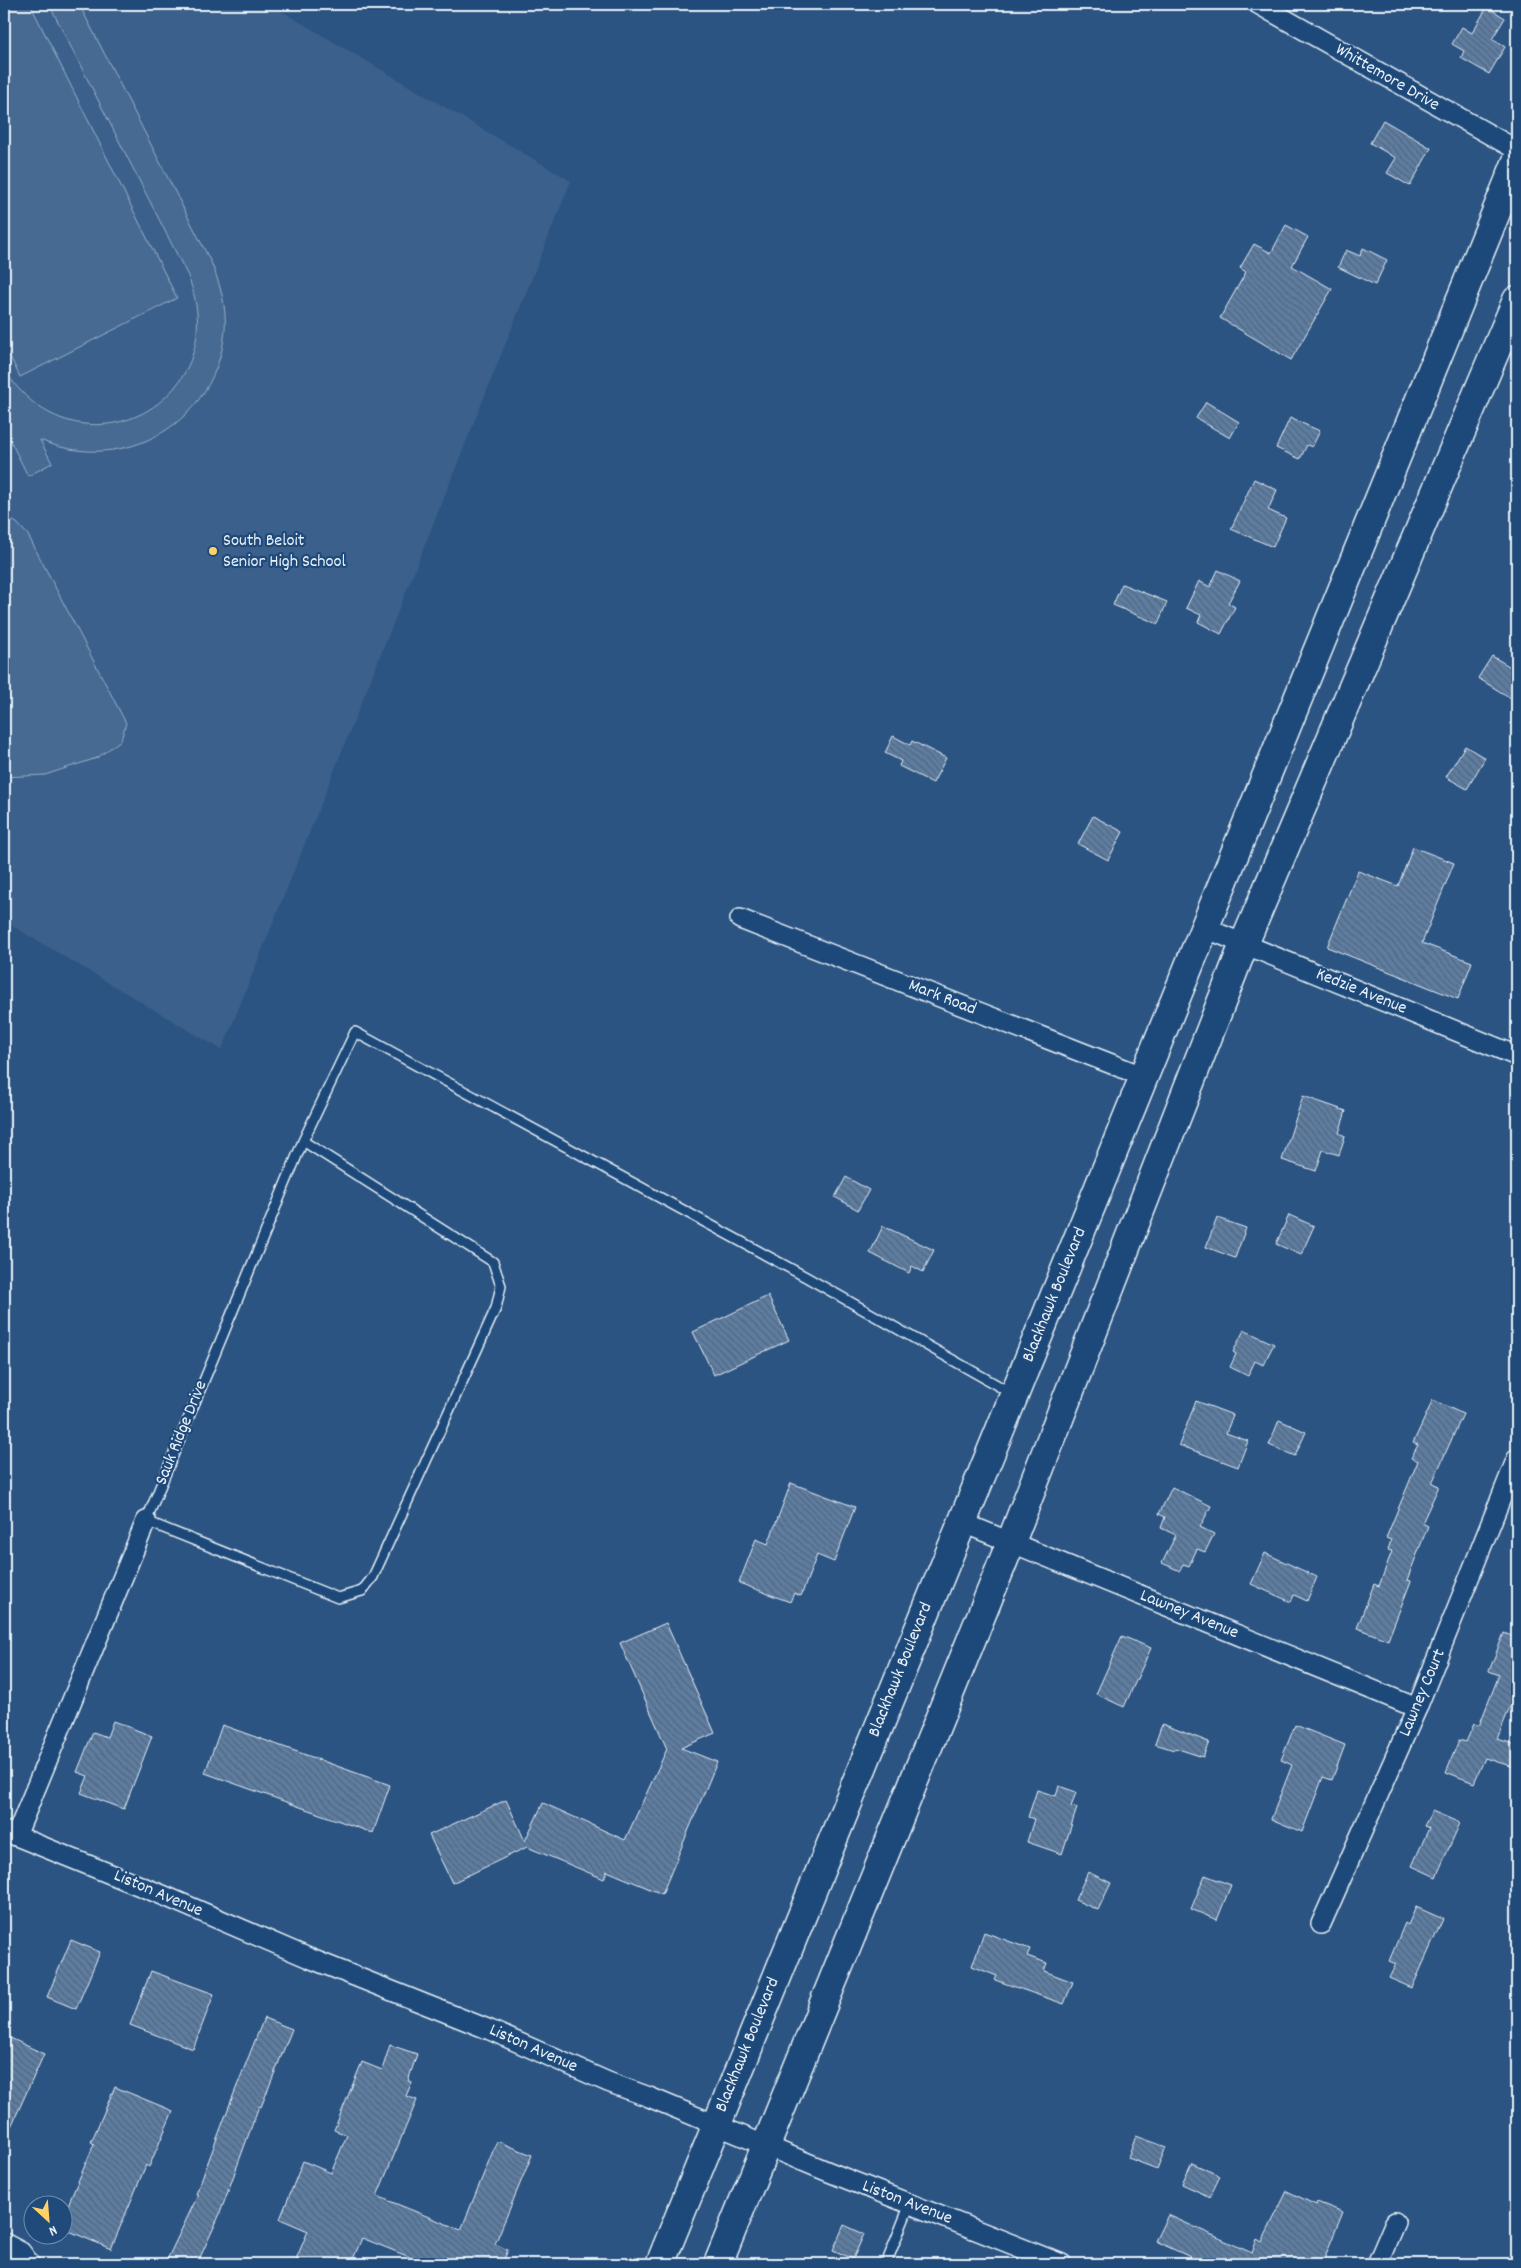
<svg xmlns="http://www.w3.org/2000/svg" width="1521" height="2268" viewBox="0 0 1521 2268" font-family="Dekko,sans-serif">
  <defs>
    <pattern id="building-back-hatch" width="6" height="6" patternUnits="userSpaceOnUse" patternTransform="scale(1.25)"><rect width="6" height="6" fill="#5d7da1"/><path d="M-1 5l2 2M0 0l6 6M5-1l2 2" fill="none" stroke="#53657a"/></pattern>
  </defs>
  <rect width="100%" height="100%" fill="#2b5482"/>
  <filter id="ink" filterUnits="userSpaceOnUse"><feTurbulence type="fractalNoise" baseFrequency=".02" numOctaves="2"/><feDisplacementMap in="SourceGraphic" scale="10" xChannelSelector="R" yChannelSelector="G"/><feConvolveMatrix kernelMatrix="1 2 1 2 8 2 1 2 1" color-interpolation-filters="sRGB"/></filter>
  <g filter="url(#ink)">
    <path fill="#3a608b" d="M4 4H269L571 181 222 1050 4 921Z"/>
    <g fill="#476b93" stroke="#98aec6">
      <path d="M4 4H30L177 298 20 377 4 344Z"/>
      <path d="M49 4H79L212 264C220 285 227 307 225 330 217 422 125 476 40 440L52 463 28 476 4 428V369C76 485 238 403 188 276Z"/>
      <path d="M4 516 17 523 28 535 126 723 121 740 97 758 45 775 4 777Z"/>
    </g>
    <g fill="url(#building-back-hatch)" stroke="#e8f1f8">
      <path d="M1487 7 1505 18 1492 39 1505 47 1489 74 1461 58 1464 51 1452 44 1462 27 1472 33Z"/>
      <path d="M1383 120 1431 148 1410 186 1387 173 1396 158 1370 143Z"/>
      <path d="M1286 225 1308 237 1292 266 1332 289 1291 360 1220 318 1246 272 1240 268 1254 244 1271 253Z"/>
      <path d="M1363 248 1387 260 1375 285 1338 267 1346 250 1360 256Z"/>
      <path d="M1206 402 1239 422 1230 438 1196 418Z"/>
      <path d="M1290 418 1320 431 1312 447 1307 445 1300 459 1276 448Z"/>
      <path d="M1254 479 1277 490 1268 510 1286 518 1273 547 1231 529Z"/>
      <path d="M1218 570 1240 581 1228 603 1235 607 1221 634 1198 622 1201 615 1186 608 1199 581 1210 587Z"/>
      <path d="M1122 584 1167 602 1158 624 1113 605Z"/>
      <path d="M1492 656 1517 671V702L1478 678Z"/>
      <path d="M893 736 910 745 912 741 946 758 933 783 899 766 901 761 885 753Z"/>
      <path d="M1465 746 1485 758 1467 789 1446 777Z"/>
      <path d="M1093 816 1123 832 1108 860 1078 844Z"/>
      <path d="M1413 847 1454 863 1422 943 1472 962 1458 999 1327 947 1358 871 1398 886Z"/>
      <path d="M1303 1096 1346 1111 1339 1133 1345 1136 1339 1155 1323 1150 1316 1171 1282 1160Z"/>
      <path d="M846 1177 869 1190 858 1210 835 1197Z"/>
      <path d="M1289 1215 1314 1226 1301 1255 1276 1244Z"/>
      <path d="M1217 1218 1246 1228 1235 1258 1206 1247Z"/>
      <path d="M883 1226 934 1250 923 1272 912 1266 909 1273 870 1253Z"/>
      <path d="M768 1296 789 1340 714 1375 693 1332Z"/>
      <path d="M1244 1330 1274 1344 1263 1365 1255 1361 1248 1376 1230 1367 1236 1354 1233 1352Z"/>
      <path d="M1433 1400 1463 1414 1432 1483 1439 1486 1422 1523 1428 1526 1407 1580 1411 1581 1388 1640 1357 1628 1374 1584 1379 1586 1392 1551 1388 1550 1391 1540 1386 1538 1418 1461 1411 1458 1418 1445 1413 1443Z"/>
      <path d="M1196 1401 1233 1415 1226 1433 1248 1441 1238 1467 1179 1445Z"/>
      <path d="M1279 1420 1306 1432 1295 1456 1269 1445Z"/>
      <path d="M791 1483 855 1507 834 1562 817 1555 801 1596 794 1593 790 1602 739 1583 756 1539 768 1544Z"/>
      <path d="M1172 1487 1211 1506 1200 1527 1214 1534 1205 1552 1197 1549 1189 1566 1183 1564 1180 1571 1162 1563 1176 1535 1161 1528 1165 1517 1159 1514Z"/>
      <path d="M1265 1553 1317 1577 1307 1601 1294 1595 1291 1602 1251 1584Z"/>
      <path d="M666 1623 715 1733 681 1748 717 1762 662 1894 607 1871 604 1879 527 1847 452 1883 429 1835 506 1800 525 1841 543 1803 625 1840 667 1749 620 1643Z"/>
      <path d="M1516 1632 1517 1709 1510 1707 1497 1739 1517 1745V1768L1485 1758 1474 1783 1446 1772 1459 1740 1466 1742 1474 1724 1479 1726 1499 1675 1489 1671 1504 1633 1514 1637Z"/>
      <path d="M1122 1636 1151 1648 1124 1707 1096 1694Z"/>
      <path d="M113 1721 152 1736 124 1809 81 1793 88 1776 77 1772 93 1732 107 1737Z"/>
      <path d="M1162 1724 1209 1742 1203 1757 1175 1748 1174 1750 1155 1744Z"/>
      <path d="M222 1725 390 1785 373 1833 205 1773Z"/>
      <path d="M1295 1725 1345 1745 1332 1780 1323 1777 1302 1832 1271 1819 1292 1765 1281 1760Z"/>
      <path d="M1059 1786 1076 1792 1071 1807 1077 1808 1062 1854 1027 1842 1034 1819 1028 1817 1037 1790 1056 1796Z"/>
      <path d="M1432 1811 1460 1823 1436 1877 1412 1866 1429 1828 1424 1826Z"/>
      <path d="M1088 1872 1111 1883 1098 1910 1075 1900Z"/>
      <path d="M1205 1875 1231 1885 1217 1920 1191 1909Z"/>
      <path d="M1416 1907 1443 1919 1412 1988 1389 1978 1396 1964 1389 1961 1405 1923 1408 1925Z"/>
      <path d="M984 1932 1030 1949 1027 1956 1047 1963 1044 1971 1073 1982 1064 2004 995 1980 997 1976 972 1966Z"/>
      <path d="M71 1940 100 1952 76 2009 47 1997Z"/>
      <path d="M151 1971 214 1994 193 2049 130 2025Z"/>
      <path d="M264 2018 292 2029 261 2107 259 2106 219 2216 197 2264H165L198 2195 196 2194 231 2101Z"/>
      <path d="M4 2035 44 2054 4 2142Z"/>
      <path d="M390 2045 417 2054 408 2081 412 2082 406 2096 417 2100 377 2196 461 2230 497 2141 532 2155 495 2244 508 2250 502 2264H427L362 2238 351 2264H294L308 2231 280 2219 303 2161 331 2173 347 2135 334 2130 362 2062 382 2070Z"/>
      <path d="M115 2087 173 2111 149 2167 146 2165 111 2249 62 2228V2219L94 2144 91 2142Z"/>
      <path d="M1136 2136 1166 2147 1157 2169 1128 2158Z"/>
      <path d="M1192 2163 1220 2176 1210 2197 1182 2184Z"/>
      <path d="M1287 2191 1316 2205 1317 2202 1343 2212 1322 2264H1206L1155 2241 1168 2215 1252 2253 1257 2239 1262 2242Z"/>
      <path d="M844 2225 864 2234 853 2259 833 2250Z"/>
    </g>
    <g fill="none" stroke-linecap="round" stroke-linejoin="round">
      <defs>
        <g id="service">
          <path d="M303 1141 493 1262 501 1286 496 1308 373 1577 362 1591 338 1598 146 1521 303 1141 355 1032 806 1277 1011 1393"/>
          <path d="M886 2264 910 2204"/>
        </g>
        <g id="minor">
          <path d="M1258 4 1517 150"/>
          <path d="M740 919 1145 1077"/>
          <path d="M1205 928 1517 1056"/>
          <path d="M961 1522 1417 1708"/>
          <path d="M4 1831 160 1894 309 1958 490 2030 608 2082 649 2097 829 2172 1062 2264"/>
          <path d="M16 1836 146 1521"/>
          <path d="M1321 1924 1417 1708 1517 1458"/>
          <path d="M4 2243 21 2252 30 2264"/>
          <path d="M1377 2264 1395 2222"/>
        </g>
        <g id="primary">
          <path d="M660 2264 1517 161"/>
          <path d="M718 2264 1011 1542 1244 944 1517 300"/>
        </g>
      </defs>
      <use href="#service" stroke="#e8f1f8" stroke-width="12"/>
      <use href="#minor" stroke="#e8f1f8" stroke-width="22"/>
      <use href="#primary" stroke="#e8f1f8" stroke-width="31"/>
      <use href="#service" stroke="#1f4a7a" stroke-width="9"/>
      <use href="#minor" stroke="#1f4a7a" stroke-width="19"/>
      <use href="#primary" stroke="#1f4a7a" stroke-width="28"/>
    </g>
  </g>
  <circle fill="#ffd166" stroke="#1f4a7a" stroke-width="2" cx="213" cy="551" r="5"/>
  <g text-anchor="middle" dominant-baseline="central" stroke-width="4.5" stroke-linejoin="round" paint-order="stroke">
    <g font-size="18" fill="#e8f1f8" stroke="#1f4a7a">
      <text transform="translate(1387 78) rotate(30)">Whittemore Drive</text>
      <text transform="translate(1361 992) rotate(22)">Kedzie Avenue</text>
      <text transform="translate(942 998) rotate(21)">Mark Road</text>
      <text transform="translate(1055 1295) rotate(-68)">Blackhawk Boulevard</text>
      <text transform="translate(182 1433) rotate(-68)">Sauk Ridge Drive</text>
      <text transform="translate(1189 1615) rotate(22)">Lawney Avenue</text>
      <text transform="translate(901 1670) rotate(-68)">Blackhawk Boulevard</text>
      <text transform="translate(1423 1693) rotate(-67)">Lawney Court</text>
      <text transform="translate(158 1894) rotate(23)">Liston Avenue</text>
      <text transform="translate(748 2045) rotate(-68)">Blackhawk Boulevard</text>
      <text transform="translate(533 2049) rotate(24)">Liston Avenue</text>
      <text transform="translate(907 2203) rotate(21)">Liston Avenue</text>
    </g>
    <g font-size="18" fill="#e8f1f8" stroke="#1f4a7a" text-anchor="start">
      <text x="223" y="541">South Beloit<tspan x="223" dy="21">Senior High School</tspan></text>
    </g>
  </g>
  <rect width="1521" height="2268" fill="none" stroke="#1f4a7a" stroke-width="20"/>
  <rect x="10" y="10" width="1501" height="2248" fill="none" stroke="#e8f1f8" stroke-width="2" filter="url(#ink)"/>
  <g transform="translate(48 2220) rotate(154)"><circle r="24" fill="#1f4a7a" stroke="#6f8dac"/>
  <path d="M0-4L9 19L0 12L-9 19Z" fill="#ffd166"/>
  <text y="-8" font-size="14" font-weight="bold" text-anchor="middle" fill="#e8f1f8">N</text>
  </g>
</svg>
